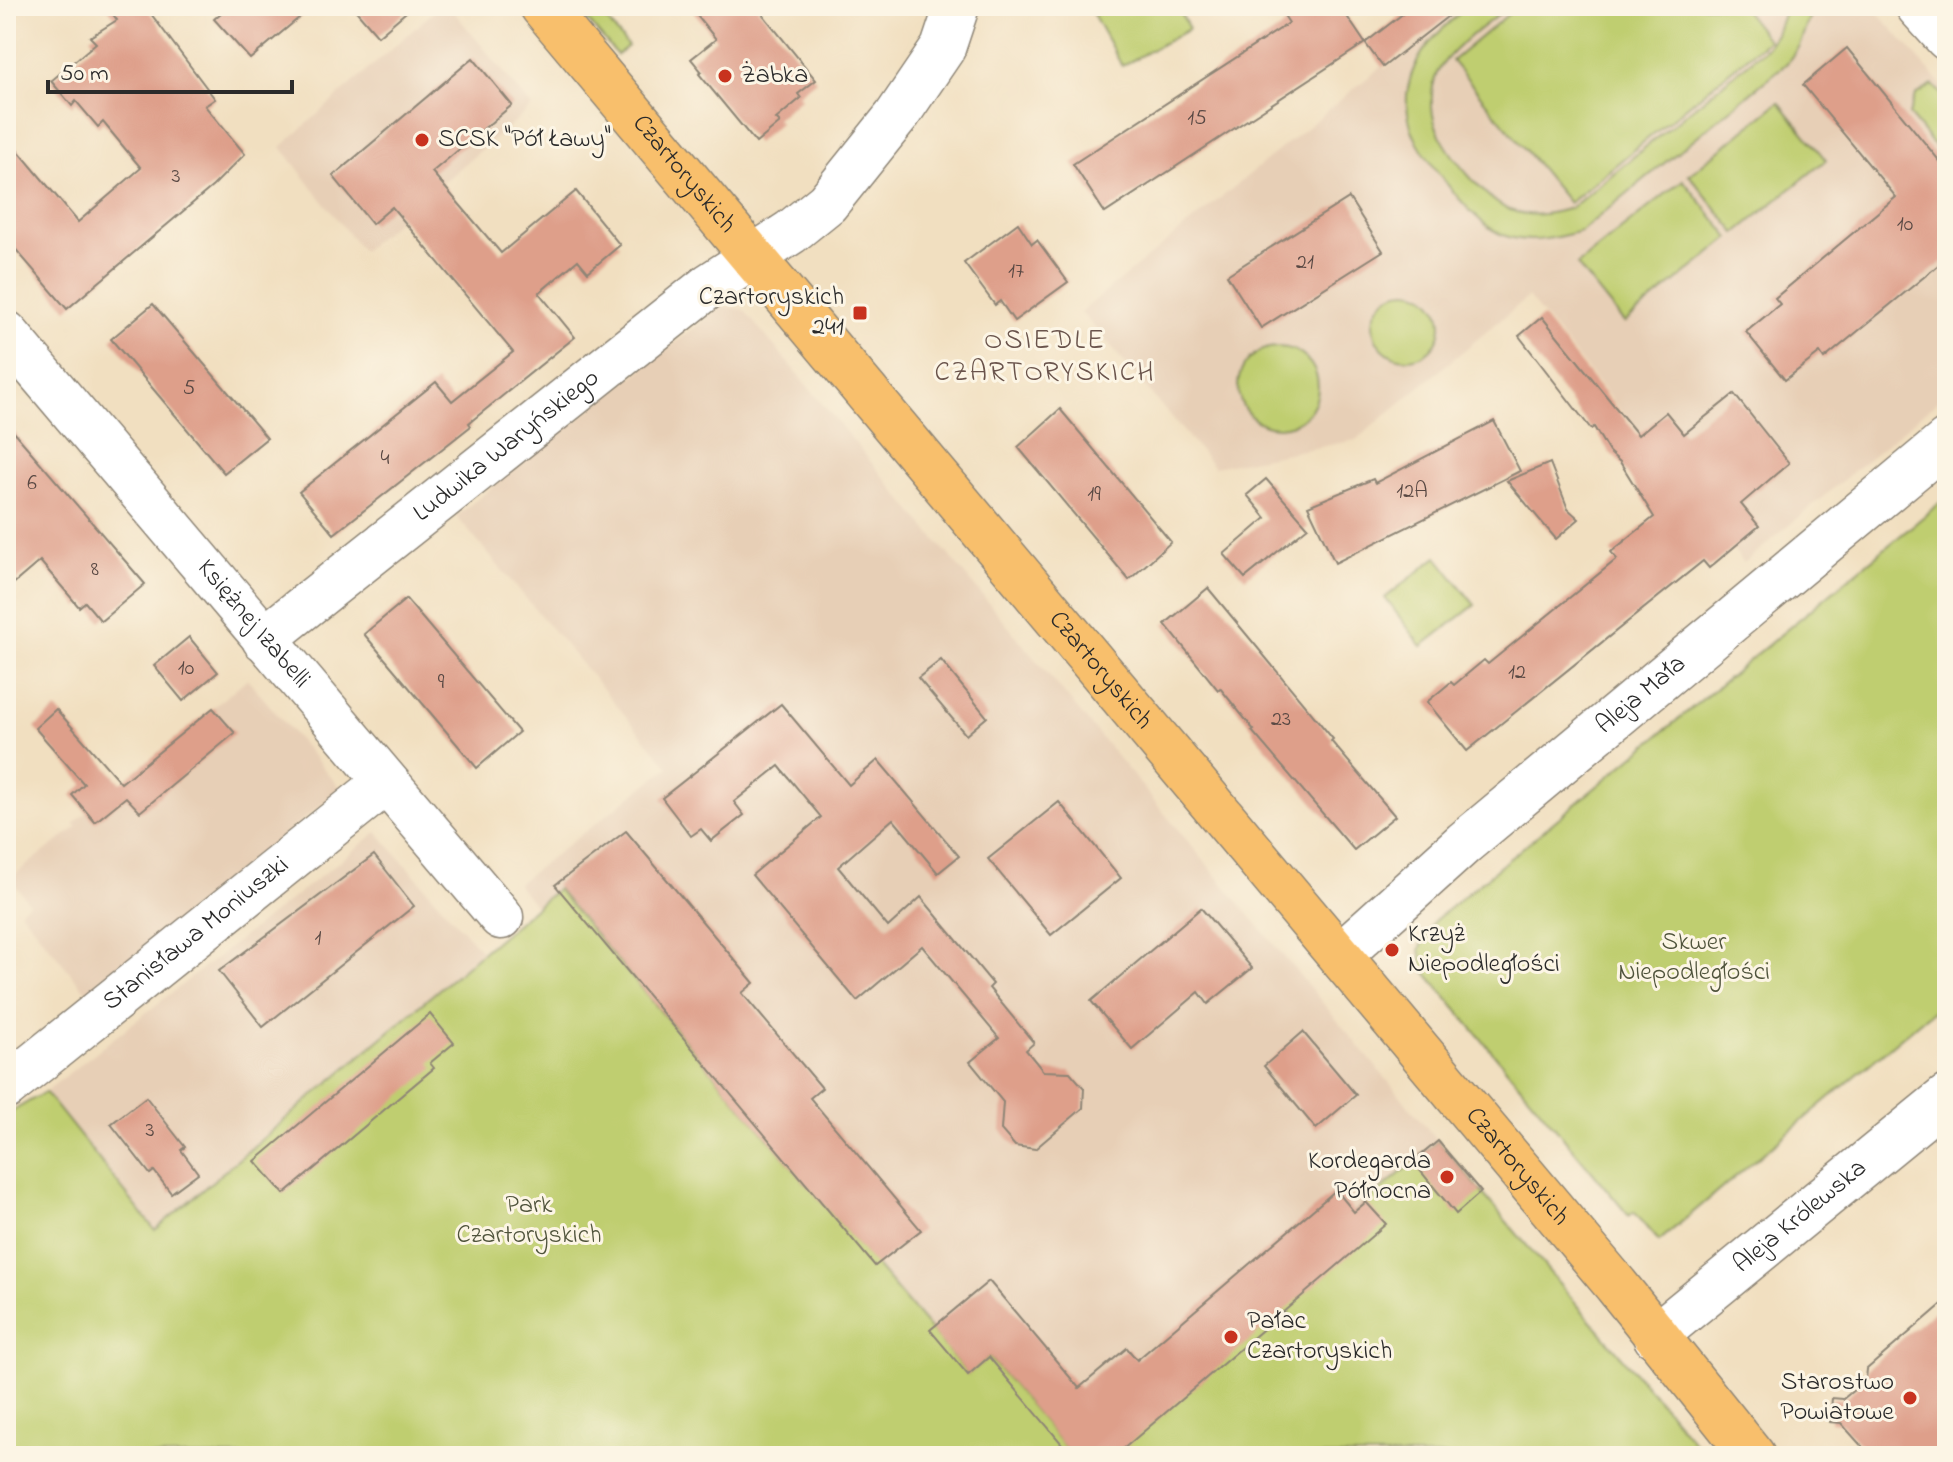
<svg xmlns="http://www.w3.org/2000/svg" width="1953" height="1462" viewBox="0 0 1953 1462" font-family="'Indie Flower',sans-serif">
  <rect width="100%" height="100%" fill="#fcf5e5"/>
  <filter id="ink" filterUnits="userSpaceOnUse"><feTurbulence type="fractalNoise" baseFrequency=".0125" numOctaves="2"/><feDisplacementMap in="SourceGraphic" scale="16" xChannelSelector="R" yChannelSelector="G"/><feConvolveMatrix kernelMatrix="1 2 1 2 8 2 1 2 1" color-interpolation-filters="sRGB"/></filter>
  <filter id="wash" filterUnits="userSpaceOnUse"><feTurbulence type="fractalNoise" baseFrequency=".006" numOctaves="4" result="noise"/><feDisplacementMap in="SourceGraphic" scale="32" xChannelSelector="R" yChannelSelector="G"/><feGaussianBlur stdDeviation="1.8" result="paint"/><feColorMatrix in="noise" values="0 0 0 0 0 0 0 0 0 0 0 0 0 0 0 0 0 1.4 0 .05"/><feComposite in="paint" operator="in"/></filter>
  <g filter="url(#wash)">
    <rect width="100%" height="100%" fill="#f1dfc0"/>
    <g fill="#e7cfb6">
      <path d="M440 6H449L532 107 362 251 281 147Z"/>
      <path d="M1449 6H1872L1947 91V393L1744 563 1528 297 1356 440 1214 467 1081 312 1382 66 1385 69 1446 18Z"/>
      <path d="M722 306 744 310 1438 1141 1071 1454 989 1357 968 1375 558 889 536 907 517 884 669 767 456 516Z"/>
      <path d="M247 679 341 789 88 994 20 911 29 903 10 878 77 827 74 823Z"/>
      <path d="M377 832 482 952 154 1230 45 1092Z"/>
    </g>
    <g fill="#bfce70" stroke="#757c4e" stroke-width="2">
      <path d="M575 6H595L628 46 617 55Z"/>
      <path d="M1107 6H1177L1189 29 1122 66 1093 14Z"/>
      <path d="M1468 6H1510C1488 23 1449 49 1437 73 1430 90 1430 112 1437 128 1446 152 1487 202 1510 210 1531 218 1551 214 1571 208L1766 48 1776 34 1786 6H1812V9L1799 46 1787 63 1581 231C1557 238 1528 245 1503 235 1476 226 1422 157 1412 130 1408 117 1405 102 1408 88 1414 52 1442 28 1468 6Z"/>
      <path d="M1518 6H1741L1768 40 1569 203 1452 61Z"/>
      <path d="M1933 85 1947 100V161L1909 115 1916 95Z"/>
      <path d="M1779 102 1826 160 1736 233 1689 175Z"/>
      <path d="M1683 180 1730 238 1624 323 1577 265Z"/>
      <circle cx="1407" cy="325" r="34"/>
      <circle cx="1278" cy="387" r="40"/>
      <path d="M1947 497V999L1659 1241 1634 1212 1629 1216 1423 969 1420 949 1434 921Z"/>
      <path d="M1437 557 1475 605 1422 646 1385 598Z"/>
      <path d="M557 889 968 1374 989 1357 1071 1454 1438 1141 1706 1456H6V1115L45 1092 155 1230Z"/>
    </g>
    <g id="blocks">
      <g fill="#de9f8a">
        <path d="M107 6H145L215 99 205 106 245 154 213 186 67 309 6 238V136L78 222 141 168 103 122 98 127 76 101 72 106 51 81 96 43 90 37 117 20Z"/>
        <path d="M229 6H313L250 59 214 19Z"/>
        <path d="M352 6H413L378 36Z"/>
        <path d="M689 6H756L816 80 798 94 801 98 776 119 780 123 756 143 699 74 702 72 691 59 716 39Z"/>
        <path d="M1278 6H1340L1365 43 1105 213 1073 164 1289 23Z"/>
        <path d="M1413 6H1461L1383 67 1365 43Z"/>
        <path d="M1847 48 1947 170V258L1824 359 1820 353 1785 380 1746 332 1780 304 1775 298 1896 197 1803 85Z"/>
        <path d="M473 58 512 105 432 172 501 253 576 191 620 245 588 272 578 260 539 293 575 337 469 423 471 426 334 534 299 492 436 382 452 401 513 352 392 207 372 224 333 176Z"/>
        <path d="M1349 198 1383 251 1261 328 1227 275Z"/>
        <path d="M1018 223 1032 244 1037 240 1068 282 1014 321 1000 301 995 305 964 263Z"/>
        <path d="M153 304 267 438 224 473 111 339Z"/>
        <path d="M1542 317 1638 435 1666 412 1684 434 1734 394 1789 463 1741 504 1759 526 1709 568 1703 561 1467 751 1427 702 1451 682 1454 685 1484 660 1488 664 1617 559 1611 552 1654 517 1620 462 1609 452 1594 427 1591 429 1519 336Z"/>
        <path d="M1060 409 1171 542 1129 580 1018 447Z"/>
        <path d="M1494 421 1520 471 1335 563 1308 506 1373 479 1375 483Z"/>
        <path d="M6 423 145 584 101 621 85 602 79 607 40 561 6 590Z"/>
        <path d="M1550 463 1568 509 1579 519 1556 539 1507 481Z"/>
        <path d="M1266 479 1308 527 1245 578 1224 554 1266 518 1247 495Z"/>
        <path d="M1208 588 1333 739 1331 741 1395 816 1354 850 1252 731 1254 730 1220 688 1218 690 1165 624Z"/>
        <path d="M406 599 519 732 477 768 364 634Z"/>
        <path d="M189 637 218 672 183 701 154 666Z"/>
        <path d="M941 660 987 717 966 735 918 678Z"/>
        <path d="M781 704 849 785 878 760 959 856 938 873 893 819 838 867 888 927 921 897 993 984 989 988 1034 1043 1026 1050 1043 1071 1070 1072 1084 1088 1083 1108 1035 1149 1015 1146 1001 1130 1003 1102 970 1062 999 1038 922 946 857 1001 752 875 821 817 779 766 734 802 744 815 711 841 701 829 691 836 662 798Z"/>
        <path d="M213 708 235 733 140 812 126 797 95 822 72 795 84 784 35 728 56 709 121 783Z"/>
        <path d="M1059 802 1121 878 1051 935 988 859Z"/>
        <path d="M626 831 754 983 742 993 822 1088 810 1098 921 1230 875 1266 555 885Z"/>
        <path d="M374 855 414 906 263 1027 219 971Z"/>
        <path d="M1201 908 1252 968 1208 1004 1199 992 1132 1049 1091 1001Z"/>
        <path d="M430 1014 454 1043 430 1063 434 1068 284 1194 255 1161Z"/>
        <path d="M1303 1032 1356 1095 1316 1129 1264 1066Z"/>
        <path d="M146 1097 185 1147 181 1150 198 1173 171 1193 154 1171 150 1174 111 1124Z"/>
        <path d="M1438 1141 1481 1192 1456 1214 1413 1162Z"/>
        <path d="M1336 1190 1354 1212 1366 1202 1386 1224 1115 1456H1072L989 1357 968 1375 930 1330 989 1281 1079 1388 1127 1348 1137 1360Z"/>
        <path d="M1947 1300V1456H1876L1871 1450H1865L1841 1423 1830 1422 1832 1398 1843 1399 1866 1380 1867 1369Z"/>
      </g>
    </g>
  </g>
  <g filter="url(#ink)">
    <use href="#blocks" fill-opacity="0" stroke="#8e8576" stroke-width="2"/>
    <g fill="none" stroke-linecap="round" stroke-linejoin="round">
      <defs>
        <g id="minor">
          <path d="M1918 6 1947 38"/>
          <path id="s1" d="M6 333 501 917"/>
          <path id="s2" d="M264 639 710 285 791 232 827 203 896 117 943 48 957 6"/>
          <path id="s3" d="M1340 955 1464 843 1947 441"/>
          <path id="s4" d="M6 1087 385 783"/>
          <path id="s5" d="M1655 1336 1947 1097"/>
        </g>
        <g id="major">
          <path id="s6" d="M542 6 1616 1285 1753 1456"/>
        </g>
      </defs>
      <use href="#minor" stroke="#8e8576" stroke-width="47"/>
      <use href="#major" stroke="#8e8576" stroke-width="47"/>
      <use href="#minor" stroke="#fff" stroke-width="44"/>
      <use href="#major" stroke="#f8bf6c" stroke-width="44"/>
    </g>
  </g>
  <g fill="#c8321e" stroke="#fcf5e5" stroke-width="3">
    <circle cx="725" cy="76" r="8"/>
    <circle cx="422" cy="140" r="8"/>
    <rect x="852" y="305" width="16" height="16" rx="4"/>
    <circle cx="1392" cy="950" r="8"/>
    <circle cx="1447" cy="1177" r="8"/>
    <circle cx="1231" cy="1337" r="8"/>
    <circle cx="1910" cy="1398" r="8"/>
  </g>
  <g text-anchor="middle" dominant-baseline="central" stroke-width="6" stroke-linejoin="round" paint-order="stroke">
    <g font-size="22" fill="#584843">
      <text x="1197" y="119">15</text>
      <text x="176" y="177">3</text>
      <text x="1905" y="225">10</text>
      <text x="1305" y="263">21</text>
      <text x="1016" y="272">17</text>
      <text x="189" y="389">5</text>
      <text x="385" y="459">4</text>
      <text x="32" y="484">6</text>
      <text x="1412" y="492">12A</text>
      <text x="1094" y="495">19</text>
      <text x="95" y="570">8</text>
      <text x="186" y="669">10</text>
      <text x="1517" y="673">12</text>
      <text x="441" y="683">9</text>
      <text x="1281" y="720">23</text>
      <text x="318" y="939">1</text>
      <text x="150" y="1131">3</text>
    </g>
    <g font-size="26" fill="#2b2b2b" stroke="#fcf5e5" text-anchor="start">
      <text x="741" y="76">Żabka</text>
      <text x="438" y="140">SCSK "Pół Ławy"</text>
      <text x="844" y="298" text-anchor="end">Czartoryskich<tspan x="844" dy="30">241</tspan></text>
      <text x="1408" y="935">Krzyż<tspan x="1408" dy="30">Niepodległości</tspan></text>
      <text x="1431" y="1162" text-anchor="end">Kordegarda<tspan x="1431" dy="30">Północna</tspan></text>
      <text x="1247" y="1322">Pałac<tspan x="1247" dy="30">Czartoryskich</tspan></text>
      <text x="1894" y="1383" text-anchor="end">Starostwo<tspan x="1894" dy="30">Powiatowe</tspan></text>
    </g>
    <g font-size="26" fill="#2b2b2b" stroke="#fcf5e5">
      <text stroke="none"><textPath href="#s6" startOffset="220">Czartoryskich</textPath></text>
      <text stroke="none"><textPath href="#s2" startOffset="310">Ludwika Waryńskiego</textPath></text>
      <text stroke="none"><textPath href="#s1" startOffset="382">Księżnej Izabelli</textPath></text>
      <text stroke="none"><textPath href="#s6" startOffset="868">Czartoryskich</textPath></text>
      <text stroke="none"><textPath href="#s3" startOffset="398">Aleja Mała</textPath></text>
      <text stroke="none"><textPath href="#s4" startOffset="244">Stanisława Moniuszki</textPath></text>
      <text stroke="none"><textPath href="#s6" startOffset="1516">Czartoryskich</textPath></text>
      <text stroke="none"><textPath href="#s5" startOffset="188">Aleja Królewska</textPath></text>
    </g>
    <g font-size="26" fill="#50543c" stroke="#fcf5e5">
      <text x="1694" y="943">Skwer<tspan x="1694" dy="30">Niepodległości</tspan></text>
      <text x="529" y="1206">Park<tspan x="529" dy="30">Czartoryskich</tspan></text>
    </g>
    <g font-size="28" letter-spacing="2" fill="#6a544c" stroke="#fcf5e5">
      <text x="1045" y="341">OSIEDLE<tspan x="1045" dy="32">CZARTORYSKICH</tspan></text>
    </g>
  </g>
  <rect width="1953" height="1462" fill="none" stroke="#fcf5e5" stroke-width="32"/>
  <path d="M48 80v12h244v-12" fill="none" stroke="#2b2b2b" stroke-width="4"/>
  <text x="60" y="80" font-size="24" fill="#2b2b2b" stroke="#fcf5e5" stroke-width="6" paint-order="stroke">50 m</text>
</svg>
